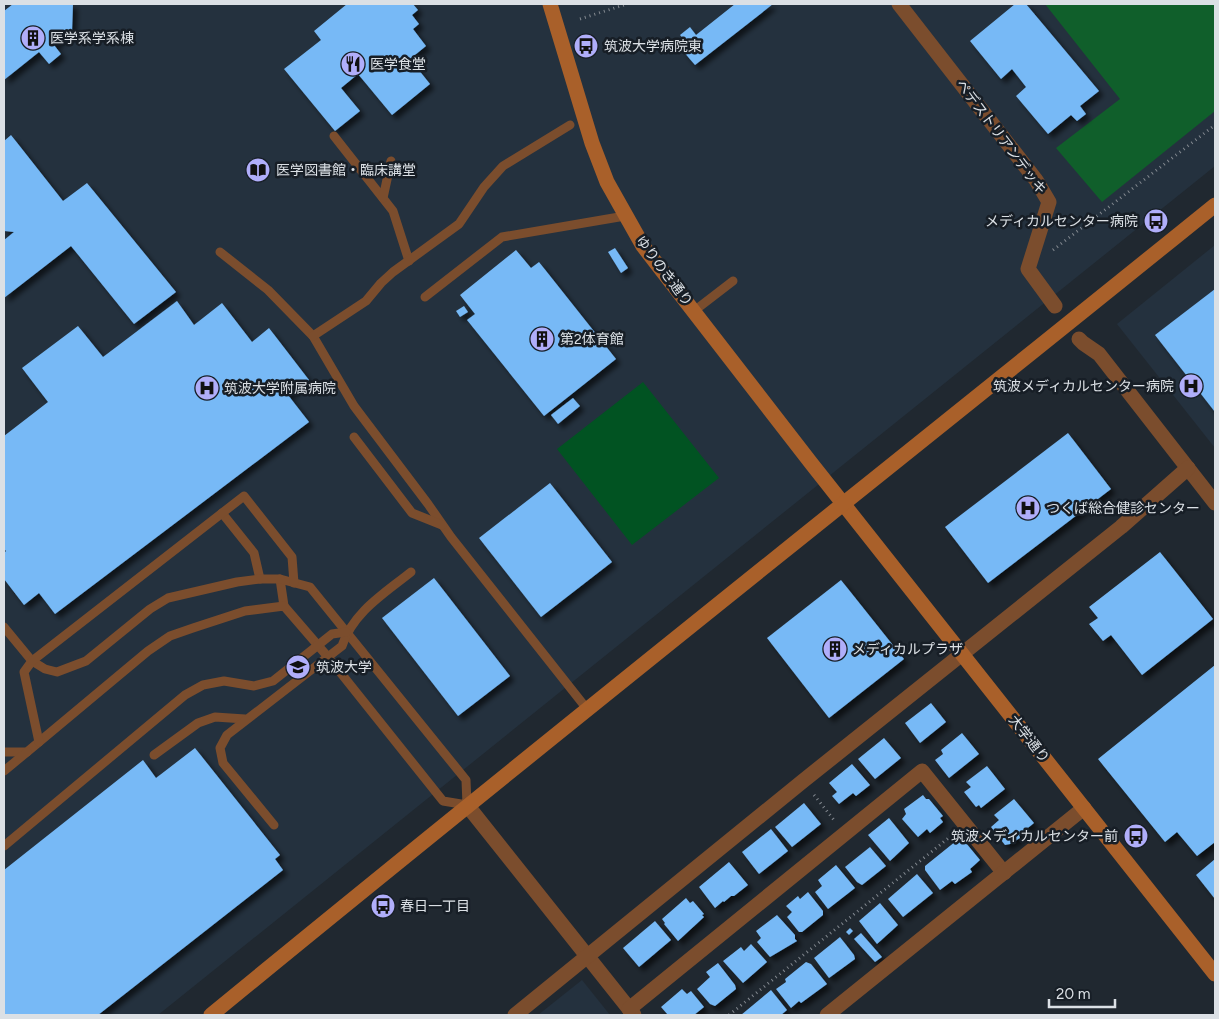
<svg xmlns="http://www.w3.org/2000/svg" width="1219" height="1019" viewBox="0 0 1219 1019" font-family="Figtree,'Noto Sans JP',sans-serif">
  <defs>
    <filter id="shadow"><feDropShadow dx="4.5" dy="4.5" stdDeviation="2.5" flood-color="#0009"/></filter>
  </defs>
  <rect width="100%" height="100%" fill="#202830"/>
  <g fill="#24313e">
    <path d="M4 4H1215V166L158 1015H4Z"/>
    <path d="M1215 245V448L1117 324Z"/>
    <path d="M582 980 610 1015H538Z"/>
  </g>
  <path fill="#015322" d="M643 382 719 478 632 545 557 449Z"/>
  <path fill="#105f2b" d="M1045 4H1215V111L1102 202 1056 148 1120 99Z"/>
  <g fill="#77b9f6" filter="url(#shadow)">
    <path d="M13 4H73L72 31 54 45 61 54 49 64 39 52 4 80V11Z"/>
    <path d="M347 4H413L418 10 412 15 419 24 413 29 426 46 410 59 430 84 392 115 358 74 341 88 360 111 335 131 284 69 321 40 314 31Z"/>
    <path d="M735 4H773L695 65 682 50 688 45 680 35 690 27 696 35Z"/>
    <path d="M1015 4H1026L1099 91 1080 106 1086 114 1077 121 1071 115 1048 134 1016 96 1026 87 1012 69 1001 79 970 41Z"/>
    <path d="M11 135 63 201 87 183 176 292 134 324 71 246 4 298V240L14 232 4 231V141Z"/>
    <path d="M615 248 628 268 621 273 608 252Z"/>
    <path d="M516 250 531 268 539 262 616 359 544 416 467 320 475 314 460 295Z"/>
    <path d="M1215 289V412L1155 335Z"/>
    <path d="M177 301 194 325 222 303 252 342 269 328 309 380 288 395 309 422 55 614 39 593 24 605 4 579V553L6 551 4 549V436L48 402 22 368 78 326 103 357Z"/>
    <path d="M464 306 468 312 460 317 456 311Z"/>
    <path d="M573 398 580 406 558 424 551 415Z"/>
    <path d="M1068 433 1111 489 988 583 945 527Z"/>
    <path d="M550 483 612 562 541 617 479 538Z"/>
    <path d="M1160 552 1213 619 1142 675 1111 635 1103 641 1089 624 1098 618 1089 607Z"/>
    <path d="M434 578 510 676 458 716 382 618Z"/>
    <path d="M841 580 904 659 829 718 767 638Z"/>
    <path d="M1215 665V842L1197 856 1177 832 1165 842 1098 759Z"/>
    <path d="M931 703 946 722 920 743 905 723Z"/>
    <path d="M962 733 979 754 949 778 935 760 943 754 941 750Z"/>
    <path d="M884 738 901 758 875 779 858 759Z"/>
    <path d="M195 748 280 855 275 859 283 870 98 1015H4V870L143 760 156 778Z"/>
    <path d="M852 764 870 785 856 796 853 793 839 804 832 796 837 792 829 783Z"/>
    <path d="M987 766 1005 789 981 808 979 805 976 807 964 792 971 787 966 782Z"/>
    <path d="M923 795 926 799H929L943 816 940 818 943 822 930 833 927 829 918 837 902 819 906 814 904 809Z"/>
    <path d="M1014 799 1034 823 1019 835 1020 838 1010 844 1005 845 991 827 999 820 994 815Z"/>
    <path d="M804 803 821 824 792 847 775 827Z"/>
    <path d="M889 818 909 843 890 861 868 835Z"/>
    <path d="M771 829 788 851 759 874 742 852Z"/>
    <path d="M961 837 980 860 970 869 972 872 955 884 952 881 940 890 925 870V866Z"/>
    <path d="M870 847 886 866 862 885 857 882 845 867Z"/>
    <path d="M1215 859V899L1196 875Z"/>
    <path d="M729 862 748 885 734 896H731L724 902 723 901 715 908 699 887Z"/>
    <path d="M836 865 855 888 828 909 815 892 822 886 818 880Z"/>
    <path d="M917 874 933 893 903 917 888 899Z"/>
    <path d="M808 892 823 911V915L802 932H799L787 917 792 912 786 906 798 896 800 899Z"/>
    <path d="M686 898 690 903 693 901 704 914 702 915 704 917 678 941 664 924 665 923 662 919Z"/>
    <path d="M880 903 898 925 877 944 859 921Z"/>
    <path d="M777 915 795 935V939L797 941 770 957 757 942 761 938 756 931Z"/>
    <path d="M655 921 671 940 639 967 623 948Z"/>
    <path d="M850 928 853 931 849 935 846 932Z"/>
    <path d="M861 933 882 957 875 962 854 939Z"/>
    <path d="M840 937 854 955 855 959 829 978 814 958Z"/>
    <path d="M751 944 767 962 743 983 723 961 741 947 744 951Z"/>
    <path d="M806 962 811 964 827 984 801 1003 799 1001 791 1008 776 989 786 982 785 979Z"/>
    <path d="M718 963 735 985 736 989 715 1006 710 1004 697 989 710 977 706 972Z"/>
    <path d="M682 989 687 994 691 991 704 1007 694 1015H668L661 1007Z"/>
    <path d="M771 990 787 1010 781 1015H741Z"/>
  </g>
  <g fill="none" stroke-linecap="round" stroke-linejoin="round">
    <g stroke="#838990" stroke-width="3" stroke-dasharray="1 4" stroke-linecap="butt">
      <path d="M580 19 627 4"/>
      <path d="M1053 250 1215 125"/>
      <path d="M814 795 834 820"/>
      <path d="M729 1015 951 836"/>
    </g>
    <g stroke="#7b4d2d" stroke-width="9">
      <path d="M334 136 393 211 409 261"/>
      <path d="M383 198 391 161"/>
      <path d="M220 252 268 290 313 336 354 406 428 504 451 537 587 709"/>
      <path d="M425 297 502 237 625 216"/>
      <path d="M694 311 733 281"/>
      <path d="M313 336 366 301 381 283 393 272 459 224 484 187 503 166 570 125"/>
      <path d="M354 437 412 513 442 525"/>
      <path d="M222 513 254 553 260 579"/>
      <path d="M280 579 284 606"/>
      <path d="M4 627 32 661 45 669 57 672 86 661 150 609 168 598 237 582 260 579H280L310 587 466 780 467 805 443 801 328 657 284 606 245 611 193 628 170 636 148 651 27 752H4"/>
      <path d="M39 742 24 672 32 661 244 496 292 557 294 583"/>
      <path d="M154 755 198 723 215 717 245 719"/>
      <path d="M4 771 27 752"/>
      <path d="M274 825 223 763 220 748 227 735 342 646C353 612 385 593 411 572"/>
      <path d="M4 846 185 695 203 685 224 681 254 686 273 681 332 634 346 632"/>
    </g>
    <g stroke="#7b4d2d" stroke-width="15">
      <path d="M899 4 1036 180 1049 202 1028 269 1055 306"/>
      <path d="M1079 339 1083 343 1099 354 1215 503"/>
      <path d="M467 805 634 1015"/>
      <path d="M629 1009 922 771 1004 873"/>
      <path d="M515 1015 803 781 1121 527 1188 468"/>
      <path d="M827 1015 1084 808"/>
    </g>
    <g stroke="#a9602a" stroke-width="15">
      <path d="M550 4 592 143 607 182 643 246 811 463 1215 974"/>
      <path d="M211 1015C543 742 881 475 1215 205"/>
    </g>
  </g>
  <defs>
    <symbol id="building-disc" viewBox="-11 -11 22 22"><circle r="9.5" fill="#b0aefa" stroke="#171e26"/><path d="M-4-6H4V6H1V3H-1V6H-4ZM-2.5-4.3h1.7v1.8h-1.7ZM.8-4.3h1.7v1.8H.8ZM-2.5-1h1.7V.8h-1.7ZM.8-1h1.7V.8H.8Z" fill="#111"/></symbol>
    <symbol id="bus-disc" viewBox="-11 -11 22 22"><circle r="9.5" fill="#b0aefa" stroke="#171e26"/><path d="M-5-6H5V4H4V6H2V4H-2V6H-4V4H-5ZM-3.5-4V0h7V-4ZM-3.5 1.2v1.5H-2V1.2ZM2 1.2v1.5H3.5V1.2Z" fill="#111"/></symbol>
    <symbol id="restaurant-disc" viewBox="-11 -11 22 22"><circle r="9.5" fill="#b0aefa" stroke="#171e26"/><path d="M-5-6h1v4h1v-4h1v4h1v-4h1v5L-1.5 .5V6h-2V.5L-5-1ZM5-6V6H3V1.5H1.5Q1.5-4 5-6Z" fill="#111"/></symbol>
    <symbol id="library-disc" viewBox="-11 -11 22 22"><circle r="9.5" fill="#b0aefa" stroke="#171e26"/><path d="M-6-4Q-3-5.5-.7-3.5V5Q-3 3-6 4ZM6-4Q3-5.5 .7-3.5V5Q3 3 6 4Z" fill="#111"/></symbol>
    <symbol id="hospital-disc" viewBox="-11 -11 22 22"><circle r="9.5" fill="#b0aefa" stroke="#171e26"/><path d="M-5-5h3v3.5h4V-5h3V5h-3V1.5h-4V5h-3Z" fill="#111"/></symbol>
    <symbol id="university-disc" viewBox="-11 -11 22 22"><circle r="9.5" fill="#b0aefa" stroke="#171e26"/><path d="M0-5L7-2L0 1L-7-2ZM-4 1L0 2.5L4 1V4Q0 6-4 4Z" fill="#111"/></symbol>
  </defs>
  <g fill-rule="evenodd">
    <use href="#building-disc" x="19" y="24" width="28" height="28"/>
    <use href="#bus-disc" x="572" y="32" width="28" height="28"/>
    <use href="#restaurant-disc" x="339" y="50" width="28" height="28"/>
    <use href="#library-disc" x="244" y="156" width="28" height="28"/>
    <use href="#bus-disc" x="1142" y="207" width="28" height="28"/>
    <use href="#building-disc" x="528" y="325" width="28" height="28"/>
    <use href="#hospital-disc" x="1177" y="372" width="28" height="28"/>
    <use href="#hospital-disc" x="193" y="374" width="28" height="28"/>
    <use href="#hospital-disc" x="1014" y="494" width="28" height="28"/>
    <use href="#building-disc" x="821" y="635" width="28" height="28"/>
    <use href="#university-disc" x="284" y="653" width="28" height="28"/>
    <use href="#bus-disc" x="1122" y="822" width="28" height="28"/>
    <use href="#bus-disc" x="369" y="892" width="28" height="28"/>
  </g>
  <g text-anchor="middle" dominant-baseline="central" stroke-width="5" stroke-linejoin="round" paint-order="stroke">
    <g font-size="14" fill="#dbe0e5" stroke="#171e26" text-anchor="start">
      <text x="50" y="38">医学系学系棟</text>
      <text x="604" y="46">筑波大学病院東</text>
      <text x="370" y="64">医学食堂</text>
      <text x="276" y="170">医学図書館・臨床講堂</text>
      <text x="1138" y="221" text-anchor="end">メディカルセンター病院</text>
      <text x="560" y="339">第2体育館</text>
      <text x="1174" y="386" text-anchor="end">筑波メディカルセンター病院</text>
      <text x="224" y="388">筑波大学附属病院</text>
      <text x="1046" y="508">つくば総合健診センター</text>
      <text x="852" y="649">メディカルプラザ</text>
      <text x="316" y="667">筑波大学</text>
      <text x="1118" y="836" text-anchor="end">筑波メディカルセンター前</text>
      <text x="400" y="906">春日一丁目</text>
    </g>
    <g font-size="14" fill="#dbe0e5" stroke="#171e26">
      <text transform="translate(1001 137) rotate(53)">ペデストリアンデッキ</text>
      <text transform="translate(664 271) rotate(53)">ゆりのき通り</text>
      <text transform="translate(1029 739) rotate(52)">大学通り</text>
    </g>
  </g>
  <rect width="1219" height="1019" fill="none" stroke="#dbe0e5" stroke-width="10"/>
  <path d="M1049 999v8h66v-8" fill="none" stroke="#dbe0e5" stroke-width="2.5"/>
  <text x="1056" y="999" font-size="15" fill="#dbe0e5" stroke="#171e26" stroke-width="4" paint-order="stroke">20 m</text>
</svg>
